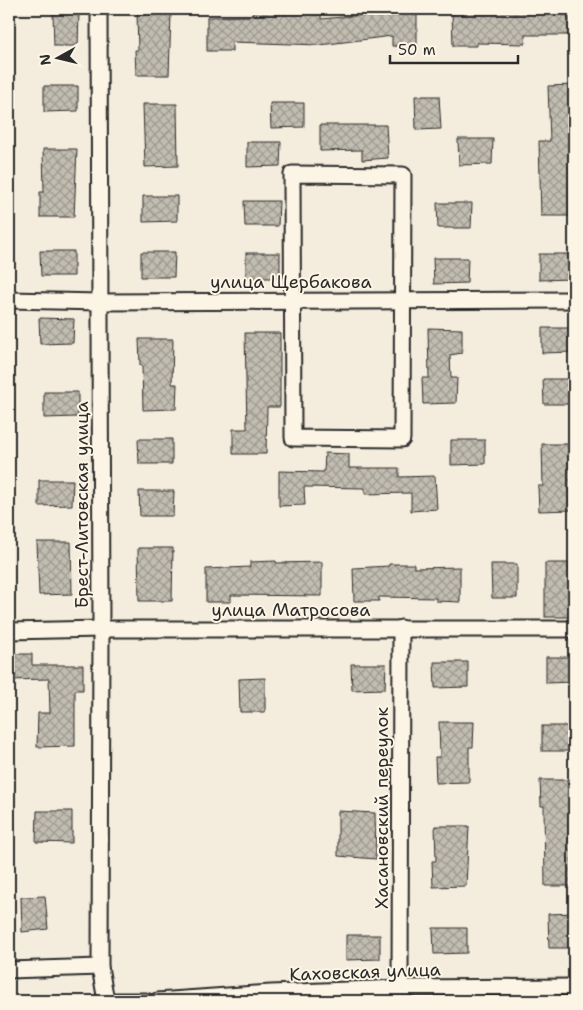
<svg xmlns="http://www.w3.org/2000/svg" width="583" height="1010" viewBox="0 0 583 1010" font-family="'Shantell Sans',sans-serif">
  <defs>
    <pattern id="building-cross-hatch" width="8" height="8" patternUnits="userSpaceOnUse" patternTransform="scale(1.25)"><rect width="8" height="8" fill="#c2bdb1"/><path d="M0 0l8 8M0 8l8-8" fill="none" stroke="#9e9a90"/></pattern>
  </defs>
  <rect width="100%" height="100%" fill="#f4edde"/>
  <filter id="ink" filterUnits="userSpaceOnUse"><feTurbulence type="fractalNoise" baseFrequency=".02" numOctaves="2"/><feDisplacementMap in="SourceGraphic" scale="10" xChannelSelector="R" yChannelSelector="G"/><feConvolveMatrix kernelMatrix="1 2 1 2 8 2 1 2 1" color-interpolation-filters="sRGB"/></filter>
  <g filter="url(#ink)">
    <g fill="url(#building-cross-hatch)" stroke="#2b2b2b">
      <path d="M253 9H278V12L321 11V19L373 14 417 12V47L392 46V36L320 45 232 42V51H207V17L253 16Z"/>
      <path d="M574 9V35H525V44L477 43V46H453L452 13Z"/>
      <path d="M79 12 78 46H54L53 13Z"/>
      <path d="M137 14H171L169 75H136L135 50H138Z"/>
      <path d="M573 85 574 120 573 191H574V216H541L539 141H550L548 86Z"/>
      <path d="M44 86H78V111L44 112Z"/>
      <path d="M415 96H439L441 129 416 130Z"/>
      <path d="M270 103H304V127L271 128Z"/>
      <path d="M143 104H177L178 166 145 167Z"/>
      <path d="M320 125H386L388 158 362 160V150L320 151Z"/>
      <path d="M458 139H493L492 164 459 165Z"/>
      <path d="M247 142H281L280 166 247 167Z"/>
      <path d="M43 149H77L74 217H40V192H44Z"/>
      <path d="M143 196H177V221L143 222Z"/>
      <path d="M244 201H279L278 226H245Z"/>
      <path d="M437 203H472L471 228H438Z"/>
      <path d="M40 251H74V276H41Z"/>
      <path d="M141 252H175L174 277H141Z"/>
      <rect x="246" y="253" width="34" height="25"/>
      <path d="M539 254H573V279L539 280Z"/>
      <path d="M433 258H468L467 283 434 284Z"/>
      <path d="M39 318 74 319 73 343 40 344Z"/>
      <path d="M428 328 462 329V353L450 355 451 378H457L456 403 423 404 422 378H429Z"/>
      <path d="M542 328H574V352L542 353Z"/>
      <path d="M245 333H280V407H267L266 454H233V429H247Z"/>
      <path d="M139 339H173L172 384H177L176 409 143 410 142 365H140Z"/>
      <path d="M543 379H574V404H544Z"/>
      <path d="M44 392H78V417L44 418Z"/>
      <path d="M138 439H172V464H139Z"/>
      <path d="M451 440H485V464L451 465Z"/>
      <path d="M542 444H574L572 510 539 511 538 486H543Z"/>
      <path d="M325 453 349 454V468H399V477L435 476 437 509 411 511V493L365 494V488L304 487 305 505 279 506V471L324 472Z"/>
      <path d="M39 480H73L72 505 39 506Z"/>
      <path d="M139 491H174L173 516H140Z"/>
      <path d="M37 542H71L72 594 39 595Z"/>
      <path d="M138 548H173L172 601H139Z"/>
      <path d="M276 561V563L322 562V596L231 595V602H206V569L250 567V562Z"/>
      <rect x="545" y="563" width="29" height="54"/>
      <path d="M389 564H414V568L460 567V602L436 601V598L379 597V601H354L353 568 389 566Z"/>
      <path d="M491 564H517V598H492Z"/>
      <path d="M9 654H32V665H83V690H75V746L37 747 38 713H50L49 679 9 680Z"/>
      <path d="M546 657H574V682L546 683Z"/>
      <path d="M434 662H468V687L435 688Z"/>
      <path d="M351 664H386L385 689 352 690Z"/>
      <path d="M265 678V712H240L239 679Z"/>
      <path d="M439 722H474L473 747H469V782L436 783 435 757H440Z"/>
      <rect x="542" y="726" width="32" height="25"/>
      <path d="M540 780H574V886H545L544 806H541Z"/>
      <path d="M37 811H72V843L36 842Z"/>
      <path d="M338 811 375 813 376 859 338 856Z"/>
      <path d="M435 826H469L466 886 433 887 432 861H436Z"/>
      <path d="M45 896 48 929 22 932 21 897Z"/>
      <path d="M573 913 574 948H549L548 914Z"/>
      <path d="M433 928H467V953L434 954Z"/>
      <path d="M346 935H380V959L346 960Z"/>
    </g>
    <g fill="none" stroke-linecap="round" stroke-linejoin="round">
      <defs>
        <g id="street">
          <path d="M99 9 101 629 100 967 106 1001"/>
          <path d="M292 174 403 175 402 439 293 438Z"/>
          <path d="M9 300 100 302 574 300"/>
          <path d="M9 631 101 629H574"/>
          <path d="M9 970 100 967"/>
          <path d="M400 988 401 628"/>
          <path d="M106 1001H146"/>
          <path d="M157 1001 271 993 400 988 574 987"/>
        </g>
      </defs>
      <use href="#street" stroke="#2b2b2b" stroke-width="19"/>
      <use href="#street" stroke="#fcf5e5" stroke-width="15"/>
    </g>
  </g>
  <g text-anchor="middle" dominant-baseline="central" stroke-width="4" stroke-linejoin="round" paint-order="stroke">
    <g font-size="18" fill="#2b2b2b" stroke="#fcf5e5">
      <text x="291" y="282">улица Щербакова</text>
      <text transform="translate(82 505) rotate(-90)">Брест-Литовская улица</text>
      <text x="291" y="610">улица Матросова</text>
      <text transform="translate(382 808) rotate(-90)">Хасановский переулок</text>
      <text transform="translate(365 972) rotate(-2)">Каховская улица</text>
    </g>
  </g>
  <rect width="583" height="1010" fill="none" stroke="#fcf5e5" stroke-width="30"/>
  <rect x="15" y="15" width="553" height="980" fill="none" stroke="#2b2b2b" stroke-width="2" filter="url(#ink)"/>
  <g transform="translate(58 58) rotate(262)" stroke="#fcf5e5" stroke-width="4" paint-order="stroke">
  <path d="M0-4L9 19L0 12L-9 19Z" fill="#2b2b2b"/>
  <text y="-8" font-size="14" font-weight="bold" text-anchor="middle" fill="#2b2b2b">N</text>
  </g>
  <path d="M390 55v8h128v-8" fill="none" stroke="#2b2b2b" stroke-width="2.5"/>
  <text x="398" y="55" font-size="15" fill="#2b2b2b" stroke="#fcf5e5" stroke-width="4" paint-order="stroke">50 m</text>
</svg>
